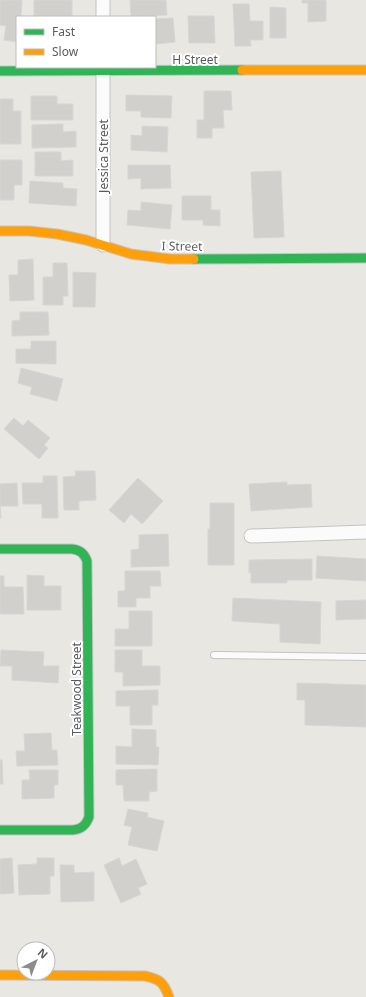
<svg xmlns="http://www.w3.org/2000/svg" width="366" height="997" viewBox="0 0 366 997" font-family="'Noto Sans',sans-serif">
  <rect width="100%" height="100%" fill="#e8e7e2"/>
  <g fill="#d1d0cd" stroke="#d7d6d2">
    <path d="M0 0H22L21 17H17V42L4 40 6 26 0 25Z"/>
    <rect x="34" y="0" width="38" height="16"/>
    <path d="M130 0H166L167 15 131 16Z"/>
    <path d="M302 0H326V21L308 22V3H302Z"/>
    <path d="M233 4H249L250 21H263V40H250L251 46H235Z"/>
    <path d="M270 7 286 8V38H270Z"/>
    <path d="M188 16H214L215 43H189Z"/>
    <path d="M173 18 175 42 155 44V19Z"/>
    <path d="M204 91H231L232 110H223L224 128H212V138H197V120H204Z"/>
    <path d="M126 95 172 96 171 118 141 117V111H126Z"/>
    <path d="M31 96H57V104H73V120H31Z"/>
    <path d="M0 99H13V111H21V144H0Z"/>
    <path d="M63 124V132L76 131V147L32 148V125Z"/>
    <path d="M142 126 168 127 167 152 131 150V135L142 136Z"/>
    <path d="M35 152H61V161L73 160V176H35Z"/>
    <path d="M0 160H22V185H14V200H0Z"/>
    <path d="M128 165H170L171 188 141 189V178L128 179Z"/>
    <path d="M281 171 284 237 254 238 251 172Z"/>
    <path d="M30 181 63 183V188L77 189 76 206 29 203Z"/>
    <path d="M182 196H211V210H220V226L203 225V220H182Z"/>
    <path d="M141 202 172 205 170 229 127 225 128 210 141 211Z"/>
    <path d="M33 259 34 300 10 301 9 275H18V260Z"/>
    <path d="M53 263H67L68 296H63V305H43V277H53Z"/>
    <path d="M73 272 96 273 95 307H73Z"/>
    <path d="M20 312H48L49 335 12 336V321L20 320Z"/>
    <path d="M31 341H56V364L16 363V349H31Z"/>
    <path d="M21 368 63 379 57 401 30 394 32 387 18 383Z"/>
    <path d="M14 418 23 426 28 420 50 438 44 445 48 448 39 459 4 429Z"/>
    <path d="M75 471H95L96 500 79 501V510H64L63 477 76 476Z"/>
    <path d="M43 476H57L58 518H42V504H23L22 483H43Z"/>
    <path d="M138 478 163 501 142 524 131 514 124 523 109 510Z"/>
    <path d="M287 482V485L311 484 312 507 251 511 249 484Z"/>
    <path d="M17 483 18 506H0L1 518H0V484Z"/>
    <path d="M210 503H234V565H208V529H210Z"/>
    <path d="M168 534 169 566 131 567V550L139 549V535Z"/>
    <path d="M317 556 366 559V581L316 578Z"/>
    <path d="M312 559V580H287V583H251V572L249 573V560Z"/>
    <path d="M125 571H160L161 586H150V598H136V607H118V591H125Z"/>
    <path d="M27 575 44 576V586H61V610H27Z"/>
    <path d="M0 576H4V587H23L24 614H0Z"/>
    <path d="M233 598 321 602 320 644 280 642V624L232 621Z"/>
    <path d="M366 600V619L336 620V601Z"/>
    <path d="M129 611H152V646H115V629H129Z"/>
    <path d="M1 650 44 652 43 666H59L58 683 12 680V666H0Z"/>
    <path d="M115 650H142V666H160V685L123 686V672H115Z"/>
    <path d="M297 683 366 685V727L305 725V700H297Z"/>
    <path d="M158 690V705H152V725H130V706H116V691Z"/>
    <path d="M132 729 156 730V747H159L158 765 116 764V746L132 747Z"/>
    <path d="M51 733 52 750H57L58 765 17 766 16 751H25L24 734Z"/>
    <path d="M0 760H2L3 784H0Z"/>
    <path d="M157 769V791L149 792V801H124L123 785H116V770Z"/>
    <path d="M29 770H58V785H54V798L22 799V780H30Z"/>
    <path d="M128 809 148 813 147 817 164 821 157 851 128 845 132 827 124 825Z"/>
    <path d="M12 858 14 893 0 894V859Z"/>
    <path d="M37 858H54V876H50V894L19 895 18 865 37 864Z"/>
    <path d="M119 858 122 866 136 859 147 884 138 888 141 894 121 903 104 865Z"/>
    <path d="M60 865H74V873L94 872V901L61 902Z"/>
  </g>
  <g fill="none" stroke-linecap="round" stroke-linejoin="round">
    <defs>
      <path id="lane" d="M214 655 366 657"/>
      <g id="street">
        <path d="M103 0V17"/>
        <path d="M103 245V67"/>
        <path d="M251 536 366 532"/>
      </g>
      <g id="fast">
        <path d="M0 71 242 70"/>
        <path d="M194 259 366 258"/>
        <path d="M0 549H72C80 550 84 553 87 561L89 817C86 825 82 829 73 830H0"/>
      </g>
      <g id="slow">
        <path d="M242 70H366"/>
        <path d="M0 231H29L57 234 86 240 131 254 170 259H194"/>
        <path d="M0 975 145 976C160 979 164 983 169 997"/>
      </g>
    </defs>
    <use href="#lane" stroke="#c4c3c3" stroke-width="8"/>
    <use href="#street" stroke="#c4c3c3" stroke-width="15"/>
    <use href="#fast" stroke="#c4c5c4" stroke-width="11"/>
    <use href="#slow" stroke="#c4c5c4" stroke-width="11"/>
    <use href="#lane" stroke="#fcfbfb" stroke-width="6"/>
    <use href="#street" stroke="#fcfbfb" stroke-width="13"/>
    <use href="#fast" stroke="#30b455" stroke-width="9"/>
    <use href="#slow" stroke="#ff9f0a" stroke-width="9"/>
  </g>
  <g text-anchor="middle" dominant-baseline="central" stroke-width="4" stroke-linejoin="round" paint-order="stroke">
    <g font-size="12" fill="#595b5f" stroke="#fff">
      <text x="195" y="59">H Street</text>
      <text transform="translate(103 156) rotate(-90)">Jessica Street</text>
      <text transform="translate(182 246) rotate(1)">I Street</text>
      <text transform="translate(76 689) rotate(-90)">Teakwood Street</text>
    </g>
  </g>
  <rect x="16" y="16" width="140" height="52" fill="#ffffff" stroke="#bdbdbf"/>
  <rect x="24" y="29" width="20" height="6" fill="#30b455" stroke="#bdbdbf"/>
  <text x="52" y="36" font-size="12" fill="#595b5f">Fast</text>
  <rect x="24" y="49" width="20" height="6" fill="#ff9f0a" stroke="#bdbdbf"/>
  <text x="52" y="56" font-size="12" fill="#595b5f">Slow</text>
  <g transform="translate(36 961) rotate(42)"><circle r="19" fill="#ffffff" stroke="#bdbdbf"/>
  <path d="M0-3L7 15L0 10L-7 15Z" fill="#8b8c8d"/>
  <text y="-6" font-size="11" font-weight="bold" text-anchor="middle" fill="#595b5f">N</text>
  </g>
</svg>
